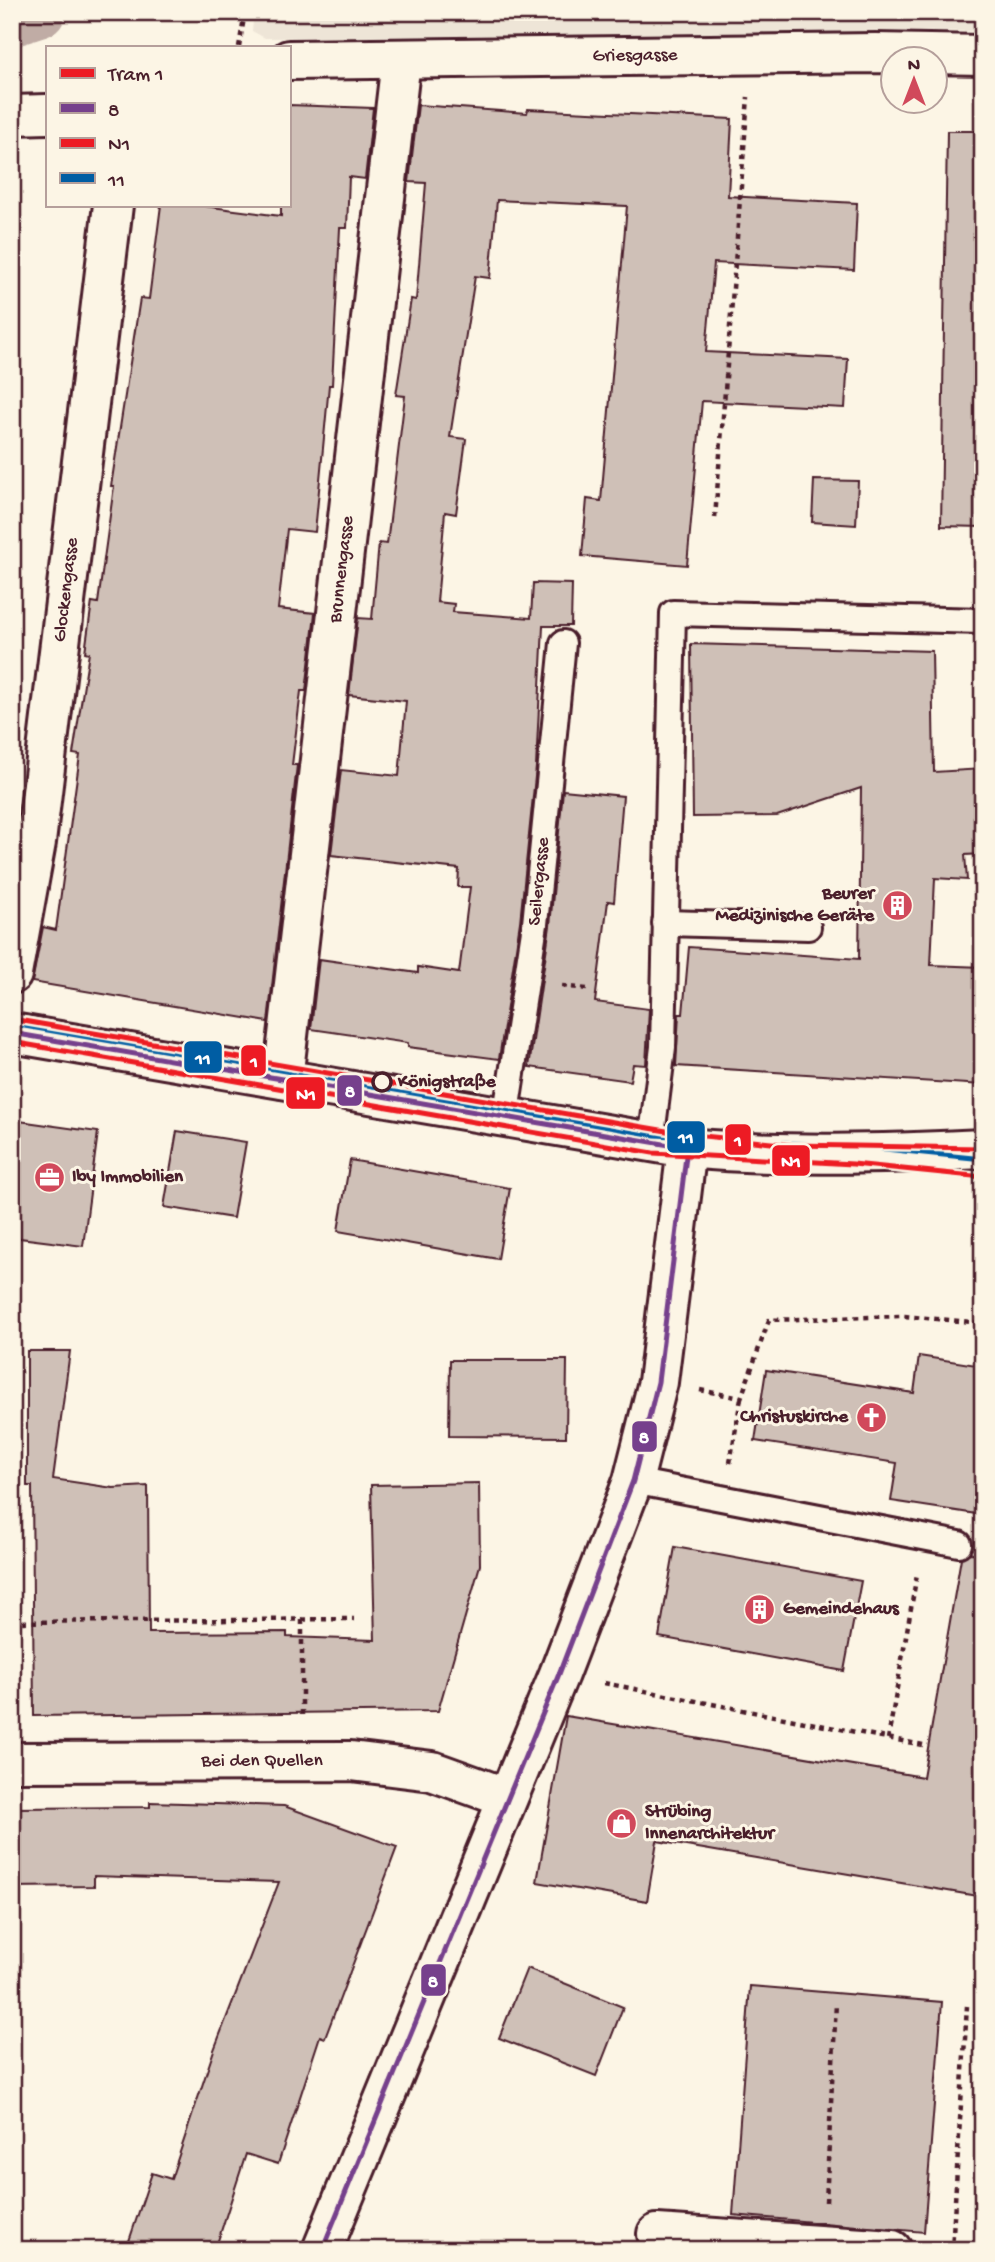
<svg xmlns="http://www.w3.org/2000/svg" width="995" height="2262" viewBox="0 0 995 2262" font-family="'Gochi Hand',sans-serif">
  <rect width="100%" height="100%" fill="#fcf5e5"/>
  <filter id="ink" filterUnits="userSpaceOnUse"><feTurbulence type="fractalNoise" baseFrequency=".0143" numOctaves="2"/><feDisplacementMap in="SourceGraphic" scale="14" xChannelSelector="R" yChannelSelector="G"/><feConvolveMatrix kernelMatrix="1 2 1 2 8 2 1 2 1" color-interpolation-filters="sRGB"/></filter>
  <g filter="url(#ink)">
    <path fill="#eee5d7" d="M254 12H983V31L265 38 252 31Z"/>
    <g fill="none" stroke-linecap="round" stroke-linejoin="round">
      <path stroke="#c0aca5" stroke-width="51" d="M12 21 40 12"/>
    </g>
    <g fill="#cfc0b7" stroke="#4a1f2b" stroke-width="2">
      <path d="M289 105 373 108 365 179 349 177 347 228H340L332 385H329L315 532 287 529 278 609 315 613 306 691H301L292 765H297L268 1022 32 982 43 927 56 930 80 755 73 754 89 653 85 652 92 602 98 603 114 486H111L140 298 149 299 161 205H196L281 216V205H289Z"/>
      <path d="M418 105 527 113 528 109 732 119 728 196 857 203 854 270 714 263 706 352 848 359 845 408 702 401 687 565 582 556 587 499 601 501 627 206 497 200 490 278 475 276 450 437 466 439 456 514 445 512 437 602 454 604 453 612 531 618 533 583 572 584 571 626H543L536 767 520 922 499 1059 408 1047V1043L311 1029 319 959 418 973V967L459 973 470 887H458L459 869 331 855 341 770 399 776 406 701 349 695 358 618 372 619 379 543 387 544 405 396 396 395 411 299 416 300 426 183 409 182Z"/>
      <path d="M947 131H983V527L941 526Z"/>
      <path d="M814 480 858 481 856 525 812 522Z"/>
      <path d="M691 644 932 651 934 772 983 769V854L965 855 967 880 935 878 931 965 983 967V1085L676 1066 679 1014H683L689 947 859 959 861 788 777 816 693 817Z"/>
      <path d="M563 790 623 796 614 902 608 901 595 1002 649 1009 646 1065 633 1064 630 1081 529 1067 550 926Z"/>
      <path d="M12 1120 98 1132 83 1246 12 1237Z"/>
      <path d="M177 1131 246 1142 233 1218 164 1207Z"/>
      <path d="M350 1160 510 1188 498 1259 338 1231Z"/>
      <path d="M27 1351H70L53 1479 113 1488 148 1486 149 1633 287 1632V1637L375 1640 371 1485 479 1483 480 1565 438 1711 34 1716 32 1486H27Z"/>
      <path d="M919 1356 983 1366V1515L891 1501 897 1463 755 1441 766 1370 914 1393Z"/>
      <path d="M450 1360H567L566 1437 449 1436Z"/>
      <path d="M675 1547 861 1581 844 1671 659 1637Z"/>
      <path d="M970 1553 983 1554V1897L657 1841 647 1901 537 1882 566 1716 923 1777 961 1558Z"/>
      <path d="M150 1802 284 1806 397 1847 325 2038 320 2036 278 2164 246 2154 215 2250H126L152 2173 171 2179 214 2050 279 1882 94 1876V1886L12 1887V1808L150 1807Z"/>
      <path d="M527 1968 623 2007 596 2076 499 2038Z"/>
      <path d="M750 1986 942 2002 924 2232 733 2215Z"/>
    </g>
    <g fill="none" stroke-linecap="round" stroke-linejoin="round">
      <defs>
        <g id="lane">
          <path d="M665 923 808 927"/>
          <path id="s1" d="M505 1119 535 924 563 643"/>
          <path d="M651 1143 663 1047 673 613 983 621"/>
          <path d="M633 1481 959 1544"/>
        </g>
        <g id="street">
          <path id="s2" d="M289 60 875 53 983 55"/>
          <path d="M12 115 47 114"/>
          <path id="s3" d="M12 974 36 842 113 205"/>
          <path id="s4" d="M283 1079 401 60"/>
          <path id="s5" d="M12 1762 351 1761 432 1771 507 1798"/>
          <path d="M657 2234 892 2250"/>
          <path d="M322 2250 559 1674 633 1481 658 1382 687 1148"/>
        </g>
        <path id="secondary" d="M12 1033 687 1148C786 1157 884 1154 983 1149"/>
      </defs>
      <use href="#lane" stroke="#4a1f2b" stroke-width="30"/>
      <use href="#street" stroke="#4a1f2b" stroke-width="44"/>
      <use href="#secondary" stroke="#4a1f2b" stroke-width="44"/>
      <g stroke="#4a1f2b" stroke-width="4.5" stroke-dasharray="5 5" stroke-linecap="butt">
        <path d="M239 47 245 12"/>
        <path d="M715 518 748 97"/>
        <path d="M562 986 587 989"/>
        <path d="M700 1390 741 1398 769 1320 903 1316 983 1323"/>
        <path d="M730 1463 741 1398"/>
        <path d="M302 1620V1717"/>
        <path d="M12 1622 354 1619"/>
        <path d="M604 1683 928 1746"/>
        <path d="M888 1739 917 1574"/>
        <path d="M826 2202 836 2003"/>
        <path d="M952 2250 967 2006"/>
      </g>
      <use href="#lane" stroke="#fcf5e5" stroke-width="24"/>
      <use href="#street" stroke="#fcf5e5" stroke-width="38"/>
      <use href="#secondary" stroke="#fcf5e5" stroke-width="38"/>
      <defs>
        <g id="bus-1">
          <path d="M12 1033 687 1148"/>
          <path d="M322 2250 559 1674 633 1481 658 1382 687 1148"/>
        </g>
        <path id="bus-2" d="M12 1042 653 1153 853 1164 983 1177"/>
        <path id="bus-3" d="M13 1024 655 1135 855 1146 983 1159"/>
      </defs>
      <use href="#bus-1" stroke="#fcf5e5" stroke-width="10"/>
      <use href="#bus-2" stroke="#fcf5e5" stroke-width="10"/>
      <use href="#bus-3" stroke="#fcf5e5" stroke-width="10"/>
      <use href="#bus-1" stroke="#76408c" stroke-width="5"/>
      <use href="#bus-2" stroke="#ed1b24" stroke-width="5"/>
      <use href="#bus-3" stroke="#005da3" stroke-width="5"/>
      <defs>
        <path id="tram-1" d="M12 1019 684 1134 791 1145 983 1148"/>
      </defs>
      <use href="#tram-1" stroke="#fcf5e5" stroke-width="10"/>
      <use href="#tram-1" stroke="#ed1b24" stroke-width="5"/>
    </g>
  </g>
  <defs>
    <symbol id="building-disc" viewBox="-11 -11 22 22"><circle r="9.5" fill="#d1495b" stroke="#fcf5e5"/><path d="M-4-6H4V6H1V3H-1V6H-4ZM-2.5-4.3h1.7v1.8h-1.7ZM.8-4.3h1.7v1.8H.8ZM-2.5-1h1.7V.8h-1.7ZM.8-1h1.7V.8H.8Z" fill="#fff"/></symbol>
    <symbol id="office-disc" viewBox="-11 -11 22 22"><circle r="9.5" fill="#d1495b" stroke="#fcf5e5"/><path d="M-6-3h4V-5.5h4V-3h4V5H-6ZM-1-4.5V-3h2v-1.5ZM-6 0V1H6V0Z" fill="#fff"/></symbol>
    <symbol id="church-disc" viewBox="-11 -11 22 22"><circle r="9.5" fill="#d1495b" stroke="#fcf5e5"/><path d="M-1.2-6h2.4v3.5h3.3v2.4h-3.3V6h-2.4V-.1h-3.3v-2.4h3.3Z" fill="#fff"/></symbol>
    <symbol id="shop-disc" viewBox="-11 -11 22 22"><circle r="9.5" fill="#d1495b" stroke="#fcf5e5"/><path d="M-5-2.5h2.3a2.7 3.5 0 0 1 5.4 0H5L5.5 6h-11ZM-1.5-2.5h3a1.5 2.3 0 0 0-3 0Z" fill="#fff"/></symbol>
  </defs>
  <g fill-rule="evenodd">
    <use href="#building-disc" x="880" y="888" width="35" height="35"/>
    <use href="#office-disc" x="32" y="1160" width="35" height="35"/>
    <use href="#church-disc" x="854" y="1400" width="35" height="35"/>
    <use href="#building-disc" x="742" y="1592" width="35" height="35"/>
    <use href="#shop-disc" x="604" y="1806" width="35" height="35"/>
  </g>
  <circle fill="#fcf5e5" stroke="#4a1f2b" stroke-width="3.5" cx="382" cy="1082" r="9"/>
  <g text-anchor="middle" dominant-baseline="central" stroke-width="6" stroke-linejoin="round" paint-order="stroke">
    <g font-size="19" fill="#4a1f2b" stroke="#fcf5e5">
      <text stroke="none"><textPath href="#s2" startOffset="346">Griesgasse</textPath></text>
      <text stroke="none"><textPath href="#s4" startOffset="513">Brunnengasse</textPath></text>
      <text stroke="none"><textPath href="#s3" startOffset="388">Glockengasse</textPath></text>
      <text stroke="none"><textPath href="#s1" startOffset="240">Seilergasse</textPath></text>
      <text stroke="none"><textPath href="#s5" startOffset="250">Bei den Quellen</textPath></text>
    </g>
    <g font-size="19" font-weight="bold" fill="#4a1f2b" stroke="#fcf5e5" text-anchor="start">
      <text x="874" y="894" text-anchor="end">Beurer<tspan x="874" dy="22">Medizinische Geräte</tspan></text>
      <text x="72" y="1177">Iby Immobilien</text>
      <text x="848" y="1417" text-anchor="end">Christuskirche</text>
      <text x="783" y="1609">Gemeindehaus</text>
      <text x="645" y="1812">Strübing<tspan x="645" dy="22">Innenarchitektur</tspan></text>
    </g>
    <g font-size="19" font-weight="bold" fill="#4a1f2b" stroke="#fcf5e5" text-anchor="start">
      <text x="398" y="1082">Königstraße</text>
    </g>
  </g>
  <g stroke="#fcf5e5" stroke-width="2.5">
    <rect x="183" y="1040" width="40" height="34" rx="7" fill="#005da3"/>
    <rect x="240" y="1044" width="27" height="33" rx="7" fill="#ed1b24"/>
    <rect x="336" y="1074" width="27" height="33" rx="7" fill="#76408c"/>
    <rect x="285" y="1076" width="41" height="34" rx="7" fill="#ed1b24"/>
    <rect x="666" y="1120" width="40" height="34" rx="7" fill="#005da3"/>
    <rect x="724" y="1123" width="28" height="33" rx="7" fill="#ed1b24"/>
    <rect x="771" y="1144" width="40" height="33" rx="7" fill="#ed1b24"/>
    <rect x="631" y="1420" width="27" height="33" rx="7" fill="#76408c"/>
    <rect x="420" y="1963" width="27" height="34" rx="7" fill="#76408c"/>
  </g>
  <g font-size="19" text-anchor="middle" font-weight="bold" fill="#fff">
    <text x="203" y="1064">11</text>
    <text x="254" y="1067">1</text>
    <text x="350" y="1097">8</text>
    <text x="306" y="1100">N1</text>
    <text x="686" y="1143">11</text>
    <text x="738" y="1146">1</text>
    <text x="791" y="1167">N1</text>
    <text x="644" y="1443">8</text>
    <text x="433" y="1987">8</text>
  </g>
  <rect width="995" height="2262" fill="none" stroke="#fcf5e5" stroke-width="42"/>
  <rect x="21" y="21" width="953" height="2220" fill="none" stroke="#4a1f2b" stroke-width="2.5" filter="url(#ink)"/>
  <rect x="46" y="46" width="245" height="161" fill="#fcf5e5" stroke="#b59f9b" stroke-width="2"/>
  <rect x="60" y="68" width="35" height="10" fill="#ed1b24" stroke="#b59f9b" stroke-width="2"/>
  <text x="108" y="80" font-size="21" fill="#4a1f2b">Tram 1</text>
  <rect x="60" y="103" width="35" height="10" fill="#76408c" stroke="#b59f9b" stroke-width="2"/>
  <text x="108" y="116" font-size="21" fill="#4a1f2b">8</text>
  <rect x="60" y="138" width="35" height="10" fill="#ed1b24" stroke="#b59f9b" stroke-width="2"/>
  <text x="108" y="150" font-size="21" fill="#4a1f2b">N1</text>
  <rect x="60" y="173" width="35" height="10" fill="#005da3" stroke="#b59f9b" stroke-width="2"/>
  <text x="108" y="186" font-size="21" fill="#4a1f2b">11</text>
  <g transform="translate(914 80)"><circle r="33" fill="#fcf5e5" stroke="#b59f9b" stroke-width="2"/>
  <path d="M0-5L12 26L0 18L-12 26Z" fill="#d1495b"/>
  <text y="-10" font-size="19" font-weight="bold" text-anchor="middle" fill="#4a1f2b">N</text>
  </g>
</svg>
